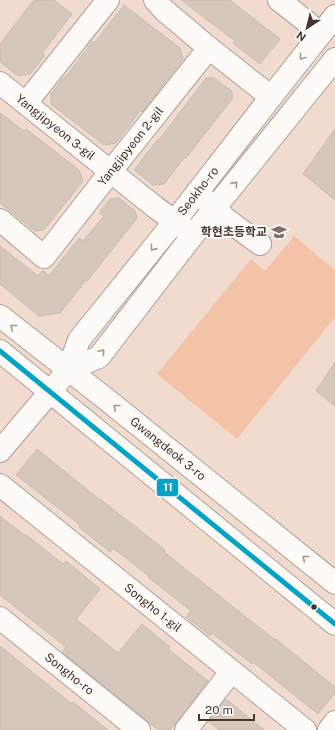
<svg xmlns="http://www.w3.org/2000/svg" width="335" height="730" viewBox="0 0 335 730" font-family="'Public Sans','Noto Sans KR',sans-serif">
  <rect width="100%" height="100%" fill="#f1dbcf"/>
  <path fill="#f3c2a7" d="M294 236 335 270V317L237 439 157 374 251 259 265 271Z"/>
  <g fill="#d6c7bc" stroke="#cabbb0">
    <path d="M34 0H54L72 14 42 53 45 55 30 74 18 76 0 62V44Z"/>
    <path d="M181 0H230L280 39 260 64 233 43 235 41Z"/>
    <path d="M124 5 180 48 183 59 142 112 141 110 116 143 104 145 51 104V94L64 77 65 78 92 42H95Z"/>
    <path d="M206 78H214L232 91V99L185 159 184 158 164 184 153 185 134 170 158 139 159 140Z"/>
    <path d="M0 113 24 131 26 129 79 170 83 181 44 230 35 231 0 203Z"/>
    <path d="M335 129V200L303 174Z"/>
    <path d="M119 198 135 211 137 218 87 281 86 280 60 313 39 316 0 284V246L38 276 43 270 49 276 79 238 83 241 104 216 99 213 110 199Z"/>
    <path d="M335 362V406L316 391Z"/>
    <path d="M37 449 100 500V499L165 550 164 552 275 640 276 639 335 687V693L318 714 253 662 252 664 212 633 210 636 186 617 191 611 148 577 149 576 113 548 110 552 79 527 80 525 16 475Z"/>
    <path d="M0 516 24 535 25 534 63 564 66 561 100 589 76 619 118 653 142 624 170 647 168 649 208 681 171 729 158 730 62 652 66 647 0 595Z"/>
    <path d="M0 646 72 704 73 702 108 730H0Z"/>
    <path d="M226 699 264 730H219L208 721Z"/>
  </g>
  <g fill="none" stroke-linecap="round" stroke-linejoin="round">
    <defs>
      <g id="minor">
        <path d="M279 0 308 23"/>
        <path d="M209 48 271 97"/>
        <path id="s1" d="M0 83 155 207 193 235"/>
        <path d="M26 103 108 0"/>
        <path d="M197 192 226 219 260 244"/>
        <path id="s2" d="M0 220 44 257 111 171 209 48 164 10 155 0"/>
        <path d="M0 451 50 392"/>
        <path id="s3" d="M0 485 305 730"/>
        <path id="s4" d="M0 618 139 730"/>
        <path d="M186 730 231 672"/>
        <path d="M329 730 335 722"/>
      </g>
      <g id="major">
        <path id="s5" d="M0 316 106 399 335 583"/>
        <path d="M0 351 335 624"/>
        <path d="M68 370 99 357 193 235 335 59"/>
        <path id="s6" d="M50 392 68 370 79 340 175 221 271 97 335 16"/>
      </g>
    </defs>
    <use href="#minor" stroke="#af9e95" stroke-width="24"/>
    <use href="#major" stroke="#af9e95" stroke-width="24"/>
    <use href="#minor" stroke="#fdfaf8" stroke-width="22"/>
    <use href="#major" stroke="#fdfaf8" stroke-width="22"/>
    <defs>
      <path id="bus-1" d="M0 351 335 624"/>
    </defs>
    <use href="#bus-1" stroke="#fff" stroke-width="8"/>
    <use href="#bus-1" stroke="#03a3c6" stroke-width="5"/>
  </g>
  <defs><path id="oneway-chevron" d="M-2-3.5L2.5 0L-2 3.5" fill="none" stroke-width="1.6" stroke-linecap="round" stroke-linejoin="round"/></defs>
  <g stroke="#a19892">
    <use href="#oneway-chevron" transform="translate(302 57) rotate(128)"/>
    <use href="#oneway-chevron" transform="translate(235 184) rotate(-51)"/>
    <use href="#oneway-chevron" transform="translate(153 248) rotate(129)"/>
    <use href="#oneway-chevron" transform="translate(13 327) rotate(-141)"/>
    <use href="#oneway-chevron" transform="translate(102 352) rotate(-50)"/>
    <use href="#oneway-chevron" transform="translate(116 407) rotate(-141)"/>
    <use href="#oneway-chevron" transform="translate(305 558) rotate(-141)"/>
  </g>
  <defs>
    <symbol id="school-bare" viewBox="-9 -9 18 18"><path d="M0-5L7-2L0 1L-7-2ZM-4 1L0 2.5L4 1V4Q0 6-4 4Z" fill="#816f66" stroke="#fff" stroke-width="2.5" paint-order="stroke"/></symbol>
  </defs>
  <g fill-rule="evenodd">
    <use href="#school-bare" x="268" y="221" width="22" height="22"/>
  </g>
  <circle fill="#45352d" stroke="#fff" stroke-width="1.5" cx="314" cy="607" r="3.5"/>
  <g text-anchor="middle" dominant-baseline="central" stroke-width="3.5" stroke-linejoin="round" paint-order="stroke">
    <g font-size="12" fill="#45352d" stroke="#fff">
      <text stroke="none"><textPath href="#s1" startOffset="71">Yangjipyeon 3-gil</textPath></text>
      <text stroke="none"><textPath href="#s2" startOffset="198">Yangjipyeon 2-gil</textPath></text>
      <text stroke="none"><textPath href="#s6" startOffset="251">Seokho-ro</textPath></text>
      <text stroke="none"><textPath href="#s5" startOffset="214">Gwangdeok 3-ro</textPath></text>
      <text stroke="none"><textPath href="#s3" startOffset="196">Songho 1-gil</textPath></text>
      <text stroke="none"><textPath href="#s4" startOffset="89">Songho-ro</textPath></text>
    </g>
    <g font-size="12" font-weight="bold" fill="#45352d" stroke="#fff" text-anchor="end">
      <text x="267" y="232">학현초등학교</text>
    </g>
  </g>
  <rect stroke="#fff" stroke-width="1.5" x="156" y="478" width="23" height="19" rx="4" fill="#03a3c6"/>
  <g font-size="11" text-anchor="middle" font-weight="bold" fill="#fff">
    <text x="168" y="491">11</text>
  </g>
  <g transform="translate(307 28) rotate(215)" stroke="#ffffff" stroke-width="3" paint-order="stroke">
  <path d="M0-3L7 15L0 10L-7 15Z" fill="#45352d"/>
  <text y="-6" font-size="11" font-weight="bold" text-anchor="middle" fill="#45352d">N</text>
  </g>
  <path d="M199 714v6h55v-6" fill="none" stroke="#45352d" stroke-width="2"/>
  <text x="205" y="714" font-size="12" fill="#45352d" stroke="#ffffff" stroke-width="3" paint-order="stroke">20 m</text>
</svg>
